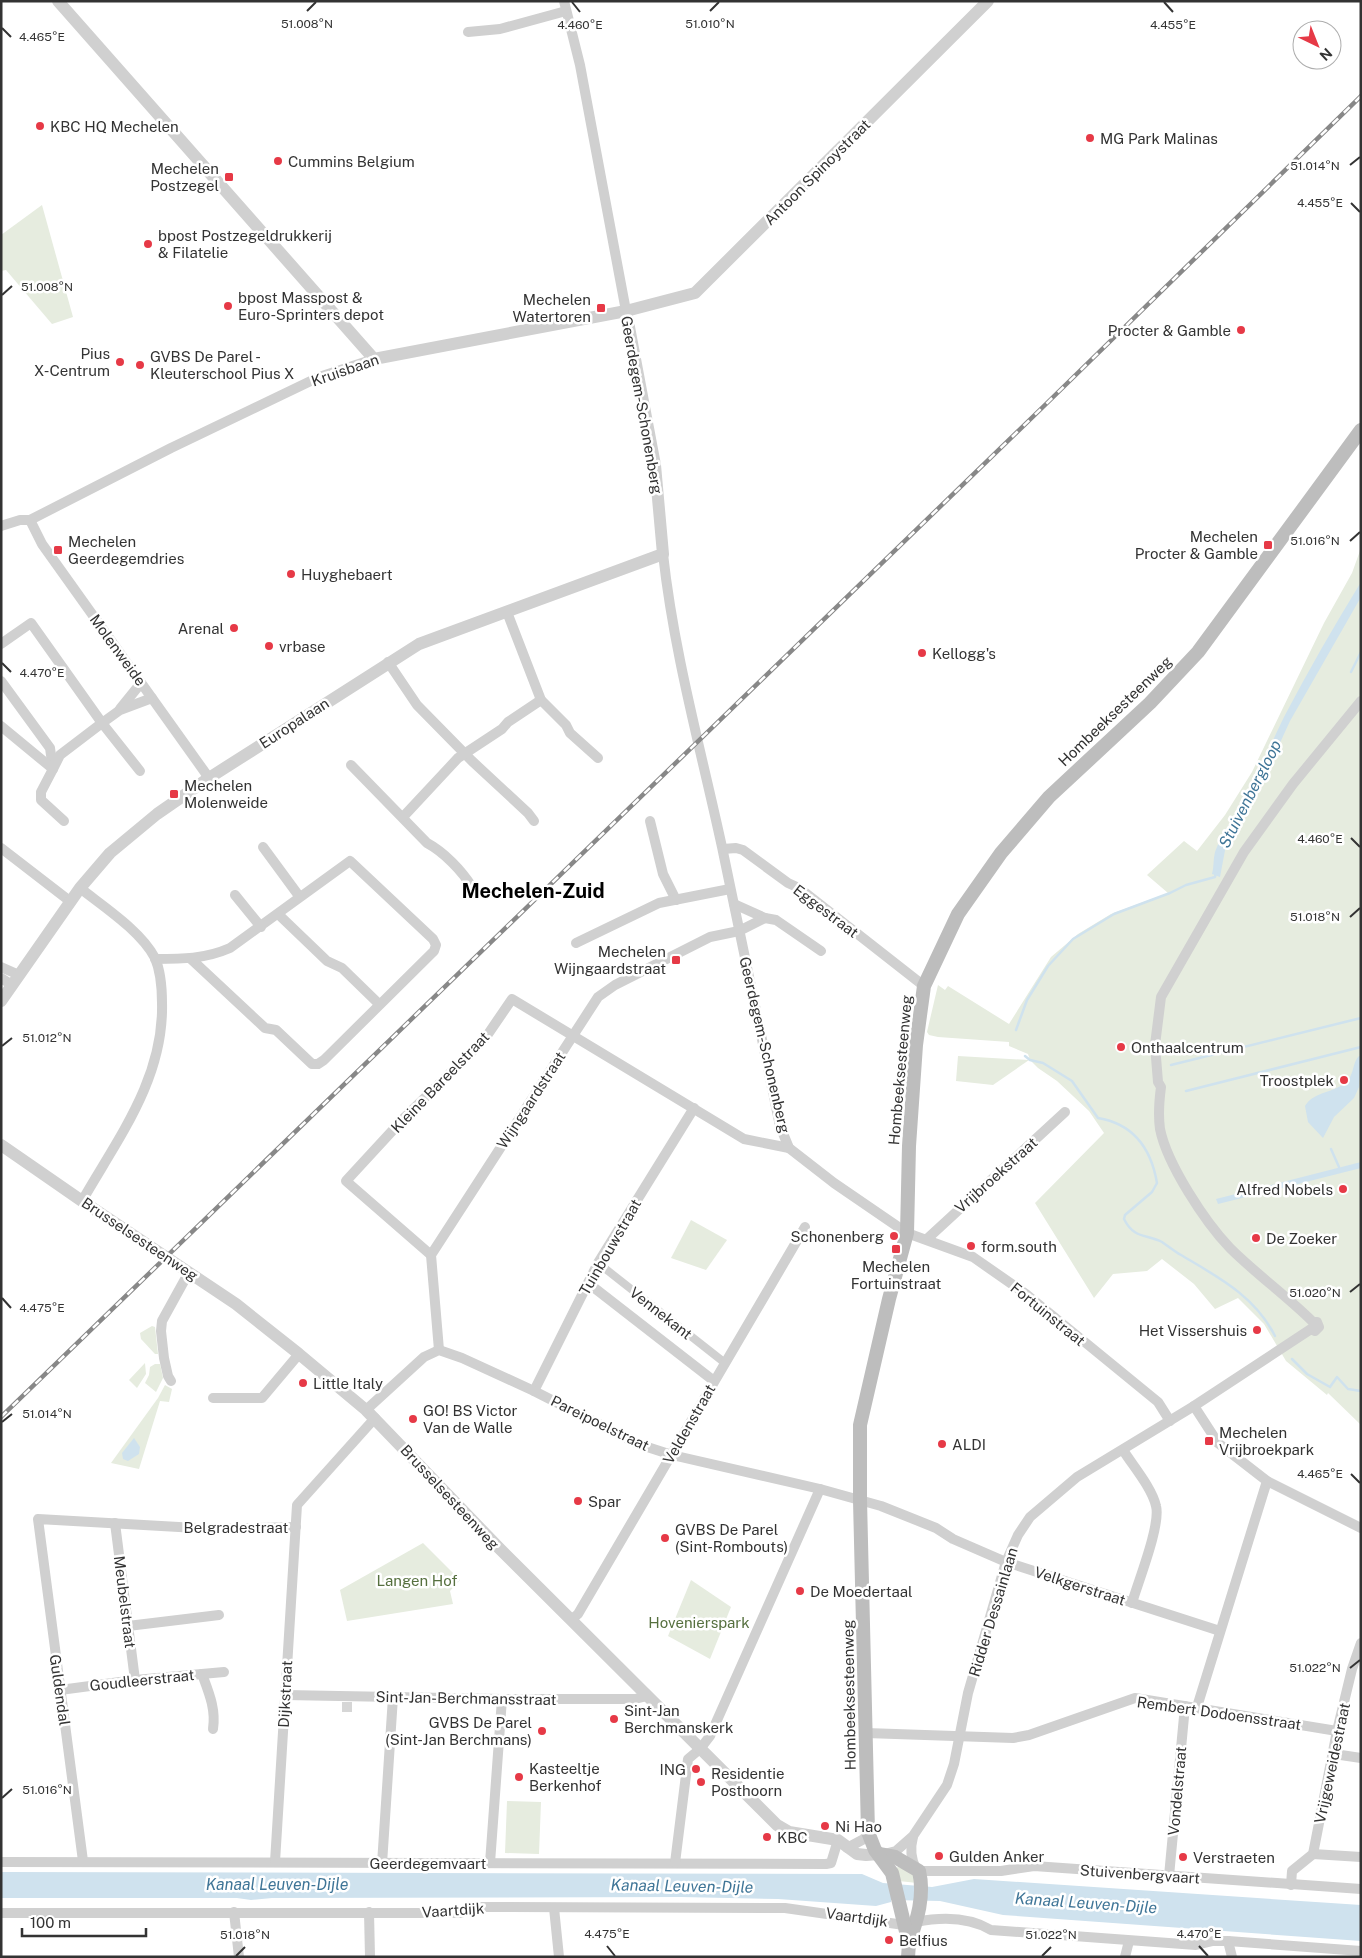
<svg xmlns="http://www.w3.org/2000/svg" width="1362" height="1958" viewBox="0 0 1362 1958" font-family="'Public Sans',sans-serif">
  <rect width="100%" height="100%" fill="#fff"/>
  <g fill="#e6ecdf">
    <path d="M42 205 73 317 52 324 6 270 1 271V235Z"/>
    <path d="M1361 548V1425L1328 1393 1327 1395 1286 1361 1264 1324 1238 1298 1215 1309 1194 1284 1162 1259 1147 1271 1113 1274 1094 1298 1035 1203 1104 1133 1089 1111 1057 1081 1038 1068 1030 1060 1028 1054 1009 1046V1042L938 1037 929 1035 927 1032 938 985 945 990 948 986 1009 1024 1051 957 1078 934 1111 914 1168 893 1147 875 1184 841 1197 851 1225 815 1252 772 1324 623 1352 573Z"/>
    <path d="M958 1056 1029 1060 993 1085 956 1081Z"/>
    <path d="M691 1220 727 1240 706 1270 671 1258Z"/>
    <path d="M152 1326 155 1327 158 1354H155L141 1339 140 1333Z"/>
    <path d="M145 1363 146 1374 137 1388 129 1380Z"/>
    <path d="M155 1364H160L163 1378 156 1392 145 1383 149 1375 150 1367Z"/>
    <path d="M165 1385 172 1389 169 1402 160 1401 139 1469 111 1463 158 1398Z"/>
    <path d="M423 1543 460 1580 450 1591 453 1604 347 1621 340 1590Z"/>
    <path d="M691 1580 731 1607 710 1659 668 1636Z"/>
    <path d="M507 1801 541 1802 539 1854 505 1853Z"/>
    <path d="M898 1867 911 1870 917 1883 899 1881 894 1869Z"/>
  </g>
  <g fill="#cfe2ee">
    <path d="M1361 582V597L1290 721 1252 804 1231 835 1226 845 1220 877 1212 874C1214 867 1213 860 1215 852 1223 829 1241 811 1251 790 1262 766 1272 741 1284 717 1308 671 1334 626 1361 582Z"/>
    <path d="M1359 1056H1361L1359 1087 1354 1098 1334 1117 1323 1138 1308 1122 1305 1106C1315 1090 1335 1094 1348 1080 1354 1073 1353 1061 1359 1056Z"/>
    <path d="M1361 1162V1168L1218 1204 1216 1199Z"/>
    <path d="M134 1438 140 1447 139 1454 128 1461 123 1459 122 1453Z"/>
    <path d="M1 1872 862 1874 883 1883 932 1887 974 1879 1361 1905V1941L1003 1915 940 1901 891 1900V1902L876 1906 778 1899 681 1897 272 1898 251 1900 237 1898H1Z"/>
  </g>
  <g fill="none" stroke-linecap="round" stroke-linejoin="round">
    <g stroke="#cfe2ee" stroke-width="2.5">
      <path d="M1351 672 1361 652"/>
      <path d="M1016 1030 1027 1000 1048 966 1073 939 1114 914 1170 893 1186 885 1215 877 1216 873"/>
      <path d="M1025 1056 1030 1060 1043 1063 1072 1081 1098 1118C1134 1124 1151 1148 1157 1183L1152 1192 1125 1215 1124 1219C1134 1239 1146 1234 1162 1242 1168 1246 1174 1251 1181 1255 1218 1277 1255 1296 1275 1336"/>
      <path d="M1171 1065 1361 1018"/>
      <path d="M1186 1091 1361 1047"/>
      <path d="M1331 1149 1339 1167"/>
      <path d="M1292 1359 1307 1374 1330 1387 1337 1377 1348 1389 1361 1391"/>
    </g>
    <path stroke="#d6d6d6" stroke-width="10" stroke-dasharray="10 5" stroke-linecap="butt" d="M347 1702V1715"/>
    <path stroke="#d0d0d0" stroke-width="8" d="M598 1263 725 1363"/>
    <g stroke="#d0d0d0" stroke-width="10">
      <path d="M564 1 580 65 626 311"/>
      <path d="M468 32 500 29 566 11"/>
      <path d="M30 520 42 544 209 778"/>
      <path d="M1 526 20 520H30L171 448 319 377 374 359"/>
      <path d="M663 554C674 654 701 750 722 847 742 940 761 1033 780 1126L789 1148 834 1183 907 1233 973 1257 1026 1294 1158 1402 1170 1421"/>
      <path d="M507 612 541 700 566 725 570 733 598 758"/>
      <path d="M1 644 31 623 102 723 120 710 152 698"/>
      <path d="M388 662 417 705 472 761 528 813 534 821"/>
      <path d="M1 681 50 748 53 769 41 792V800L64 821"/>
      <path d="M120 709 141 683"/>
      <path d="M1 726 53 769 60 755 102 723 140 771"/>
      <path d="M351 765 427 843C444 852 462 871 472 887"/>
      <path d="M403 817 458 758 502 729 508 722 541 700"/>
      <path d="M650 821 663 874 676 900"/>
      <path d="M263 847 299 896"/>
      <path d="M1 848 71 902"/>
      <path d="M723 849 736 848 743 850 788 883 799 888 924 986"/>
      <path d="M80 888C104 907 141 931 155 958 161 972 162 988 162 1003 164 1079 118 1138 82 1201"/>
      <path d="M235 895 261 927"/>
      <path d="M734 904 765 918 776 920 821 951"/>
      <path d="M278 914 327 961 342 968 379 1004"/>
      <path d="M576 943 659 903 730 889"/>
      <path d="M155 959C182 959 205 959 230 948L350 861 433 939 436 945 434 951 324 1060 318 1064H312L276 1030 265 1028 191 959"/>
      <path d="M1 967 19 975"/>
      <path d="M1 978 12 985"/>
      <path d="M927 1239 1065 1112"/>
      <path d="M431 1255 346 1181 405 1117 484 1040 512 999 744 1139 789 1148"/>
      <path d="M588 1283 714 1381"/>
      <path d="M439 1350 431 1255 598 997 615 985 710 937 739 931 765 918"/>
      <path d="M171 1381 168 1376 164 1358 161 1331 162 1321 189 1272"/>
      <path d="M534 1391 598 1263 694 1108"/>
      <path d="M213 1398H262L299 1354"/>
      <path d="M1194 1406 1218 1443 1267 1481 1361 1528"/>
      <path d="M366 1410 424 1357 439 1350 462 1358 534 1391 638 1444 672 1455 820 1489 881 1506 936 1528 953 1539 1006 1562 1220 1631"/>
      <path d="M1123 1450C1133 1466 1152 1488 1156 1506 1161 1525 1138 1582 1132 1603"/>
      <path d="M115 1523 135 1680"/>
      <path d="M571 1620 578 1614 805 1227"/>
      <path d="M128 1626 219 1615"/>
      <path d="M202 1674C209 1693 216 1709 213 1729"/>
      <path d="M60 1690 135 1680 224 1672"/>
      <path d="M285 1695 502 1699H635L647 1696"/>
      <path d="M1197 1707 1267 1481"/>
      <path d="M866 1733 1013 1738 1029 1735 1135 1698 1337 1731"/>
      <path d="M1334 1754 1361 1758"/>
      <path d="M913 1837C910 1848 911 1859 916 1869"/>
      <path d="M847 1848 864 1839 868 1832"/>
      <path d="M884 1854 896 1851 913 1836 947 1785 954 1764 968 1693 1006 1562 1018 1535 1030 1517 1077 1477 1194 1406 1311 1329 1315 1331 1319 1327 1317 1322H1313C1287 1296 1256 1274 1230 1248 1205 1222 1167 1164 1160 1129 1158 1115 1159 1102 1161 1087L1158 1082 1155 1045 1161 997 1244 852 1293 784 1361 701"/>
      <path d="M1313 1854 1361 1857"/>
      <path d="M83 1861 38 1519 214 1529 296 1527"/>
      <path d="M1 1862 826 1864 831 1863 838 1840"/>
      <path d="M275 1862 297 1505 375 1418"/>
      <path d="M490 1863 502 1699"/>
      <path d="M675 1863 688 1759 700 1749 710 1736 820 1489"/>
      <path d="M382 1864 393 1697"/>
      <path d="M919 1871H1001L1034 1866 1361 1889"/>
      <path d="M1169 1876 1185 1706"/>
      <path d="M1291 1885 1292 1871 1313 1854 1337 1731 1352 1669 1361 1643"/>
      <path d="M554 1908 559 1957"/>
      <path d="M234 1912 239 1957"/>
      <path d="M369 1912 370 1957"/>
      <path d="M1 1913H460L480 1907 785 1908 904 1925"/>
      <path d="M916 1922C941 1917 969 1917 991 1930L1196 1945 1213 1941H1228L1361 1951"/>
      <path d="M1228 1941 1232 1957"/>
      <path d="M1125 1957 1129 1941"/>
    </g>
    <g stroke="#d0d0d0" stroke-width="12">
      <path d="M58 1 374 359 626 311 695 293 988 1"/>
      <path d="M1 1001 80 888 110 853 157 814 209 778 419 644 663 554 655 465 626 311"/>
      <path d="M1 1145 82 1201 236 1304 299 1354 366 1410 499 1548 777 1825 789 1832 838 1840 857 1854 866 1855 879 1854"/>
    </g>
    <g stroke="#bdbdbd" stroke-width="14">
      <path d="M879 1854 895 1857 919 1871C925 1896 917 1920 909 1943"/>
      <path d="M908 1957 909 1944 892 1873 875 1850 868 1832 860 1500V1425L889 1299 907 1233 909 1146 916 1045 924 986 958 914 1001 853 1049 797 1150 703 1198 652 1361 430"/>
    </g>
    <defs>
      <path id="rail" d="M1 1417 1046 404 1361 96"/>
    </defs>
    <use href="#rail" stroke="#888" stroke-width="4.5"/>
    <use href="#rail" stroke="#fff" stroke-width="2.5" stroke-dasharray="8" stroke-linecap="butt"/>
  </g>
  <path fill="none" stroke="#333" stroke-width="2" d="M572 2 580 12M1164 2 1173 12M307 11 316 2M710 11 719 2M2 28 11 37M1350 165 1360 157M1351 203 1360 212M2 295 12 286M1350 541 1360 532M2 663 11 672M1351 838 1360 847M1350 917 1360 908M2 1046 12 1038M1350 1292 1360 1284M2 1298 11 1308M2 1422 12 1414M1351 1474 1360 1483M1350 1668 1360 1660M2 1798 12 1789M607 1946 615 1956M1199 1946 1208 1956M236 1956 245 1947M1042 1956 1051 1947"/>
  <g fill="#e63946" stroke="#fff" stroke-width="2">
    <circle cx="40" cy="126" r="5"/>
    <circle cx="1090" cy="138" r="5"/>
    <circle cx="278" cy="161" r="5"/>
    <rect x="224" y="172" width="10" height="10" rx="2.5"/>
    <circle cx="148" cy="244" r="5"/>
    <circle cx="228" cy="306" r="5"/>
    <rect x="596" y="303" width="10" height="10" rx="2.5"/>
    <circle cx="1241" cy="330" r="5"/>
    <circle cx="120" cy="362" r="5"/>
    <circle cx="140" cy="365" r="5"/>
    <rect x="1263" y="540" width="10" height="10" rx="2.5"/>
    <rect x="53" y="545" width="10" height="10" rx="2.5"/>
    <circle cx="291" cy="574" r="5"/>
    <circle cx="234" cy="628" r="5"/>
    <circle cx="269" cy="646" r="5"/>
    <circle cx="922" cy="653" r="5"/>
    <rect x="169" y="789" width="10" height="10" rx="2.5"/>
    <rect x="671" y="955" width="10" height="10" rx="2.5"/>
    <circle cx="1121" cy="1047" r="5"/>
    <circle cx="1344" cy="1080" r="5"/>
    <circle cx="1343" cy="1189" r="5"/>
    <circle cx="894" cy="1236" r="5"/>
    <circle cx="1256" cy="1238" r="5"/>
    <circle cx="971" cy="1246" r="5"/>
    <rect x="891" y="1244" width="10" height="10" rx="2.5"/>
    <circle cx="1257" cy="1330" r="5"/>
    <circle cx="303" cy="1383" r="5"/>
    <circle cx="413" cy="1419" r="5"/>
    <rect x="1204" y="1436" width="10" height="10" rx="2.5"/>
    <circle cx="942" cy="1444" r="5"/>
    <circle cx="578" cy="1501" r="5"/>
    <circle cx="665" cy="1538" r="5"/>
    <circle cx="800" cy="1591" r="5"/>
    <circle cx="614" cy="1719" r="5"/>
    <circle cx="542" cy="1731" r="5"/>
    <circle cx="696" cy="1769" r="5"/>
    <circle cx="519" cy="1777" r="5"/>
    <circle cx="701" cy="1782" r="5"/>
    <circle cx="825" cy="1826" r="5"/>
    <circle cx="767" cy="1837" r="5"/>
    <circle cx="939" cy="1856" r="5"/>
    <circle cx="1183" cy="1857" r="5"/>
    <circle cx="889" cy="1940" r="5"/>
  </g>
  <g text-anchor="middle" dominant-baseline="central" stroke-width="5" stroke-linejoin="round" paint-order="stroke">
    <g font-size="15" fill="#333" stroke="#fff" text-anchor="start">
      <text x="50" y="126">KBC HQ Mechelen</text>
      <text x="1100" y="138">MG Park Malinas</text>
      <text x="288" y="161">Cummins Belgium</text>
      <text x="219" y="168" text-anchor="end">Mechelen<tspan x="219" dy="17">Postzegel</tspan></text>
      <text x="158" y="235">bpost Postzegeldrukkerij<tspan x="158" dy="17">&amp; Filatelie</tspan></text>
      <text x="238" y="297">bpost Masspost &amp;<tspan x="238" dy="17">Euro-Sprinters depot</tspan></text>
      <text x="591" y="299" text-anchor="end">Mechelen<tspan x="591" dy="17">Watertoren</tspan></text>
      <text x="1231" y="330" text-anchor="end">Procter &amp; Gamble</text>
      <text x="110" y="353" text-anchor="end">Pius<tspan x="110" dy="17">X-Centrum</tspan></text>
      <text x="150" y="356">GVBS De Parel -<tspan x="150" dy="17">Kleuterschool Pius X</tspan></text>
      <text x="1258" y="536" text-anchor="end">Mechelen<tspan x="1258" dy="17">Procter &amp; Gamble</tspan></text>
      <text x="68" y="541">Mechelen<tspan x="68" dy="17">Geerdegemdries</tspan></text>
      <text x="301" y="574">Huyghebaert</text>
      <text x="224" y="628" text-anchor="end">Arenal</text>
      <text x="279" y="646">vrbase</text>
      <text x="932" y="653">Kellogg's</text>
      <text x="184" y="785">Mechelen<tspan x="184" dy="17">Molenweide</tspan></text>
      <text x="666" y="951" text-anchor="end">Mechelen<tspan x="666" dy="17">Wijngaardstraat</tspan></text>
      <text x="1131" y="1047">Onthaalcentrum</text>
      <text x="1334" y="1080" text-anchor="end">Troostplek</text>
      <text x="1333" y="1189" text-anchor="end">Alfred Nobels</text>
      <text x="884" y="1236" text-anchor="end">Schonenberg</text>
      <text x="1266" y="1238">De Zoeker</text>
      <text x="981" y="1246">form.south</text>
      <text x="896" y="1266" text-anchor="middle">Mechelen<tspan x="896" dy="17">Fortuinstraat</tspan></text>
      <text x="1247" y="1330" text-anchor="end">Het Vissershuis</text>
      <text x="313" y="1383">Little Italy</text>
      <text x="423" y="1410">GO! BS Victor<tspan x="423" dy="17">Van de Walle</tspan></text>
      <text x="1219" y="1432">Mechelen<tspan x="1219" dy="17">Vrijbroekpark</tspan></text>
      <text x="952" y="1444">ALDI</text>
      <text x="588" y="1501">Spar</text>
      <text x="675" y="1529">GVBS De Parel<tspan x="675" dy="17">(Sint-Rombouts)</tspan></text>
      <text x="810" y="1591">De Moedertaal</text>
      <text x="624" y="1710">Sint-Jan<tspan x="624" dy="17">Berchmanskerk</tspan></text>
      <text x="532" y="1722" text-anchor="end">GVBS De Parel<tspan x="532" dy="17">(Sint-Jan Berchmans)</tspan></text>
      <text x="529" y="1768">Kasteeltje<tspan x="529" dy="17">Berkenhof</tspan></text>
      <text x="686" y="1769" text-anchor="end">ING</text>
      <text x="711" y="1773">Residentie<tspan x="711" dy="17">Posthoorn</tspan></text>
      <text x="835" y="1826">Ni Hao</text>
      <text x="777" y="1837">KBC</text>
      <text x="949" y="1856">Gulden Anker</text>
      <text x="1193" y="1857">Verstraeten</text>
      <text x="899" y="1940">Belfius</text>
    </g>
    <g font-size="15" fill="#333" stroke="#fff">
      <text transform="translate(817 172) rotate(-45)">Antoon Spinoystraat</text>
      <text transform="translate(345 370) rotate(-19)">Kruisbaan</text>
      <text transform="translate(642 405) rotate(80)">Geerdegem-Schonenberg</text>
      <text transform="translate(118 650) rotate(54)">Molenweide</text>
      <text transform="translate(1115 711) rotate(-44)">Hombeeksesteenweg</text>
      <text transform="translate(294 723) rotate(-33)">Europalaan</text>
      <text transform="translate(826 911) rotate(37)">Eggestraat</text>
      <text transform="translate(765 1045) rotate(77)">Geerdegem-Schonenberg</text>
      <text transform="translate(900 1070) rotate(-85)">Hombeeksesteenweg</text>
      <text transform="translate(440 1082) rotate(-46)">Kleine Bareelstraat</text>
      <text transform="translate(531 1100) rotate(-57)">Wijngaardstraat</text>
      <text transform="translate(996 1175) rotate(-42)">Vrijbroekstraat</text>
      <text transform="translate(140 1239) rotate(34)">Brusselsesteenweg</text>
      <text transform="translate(610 1247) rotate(-60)">Tuinbouwstraat</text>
      <text transform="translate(661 1313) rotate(38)">Vennekant</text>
      <text transform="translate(1048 1314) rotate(39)">Fortuinstraat</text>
      <text transform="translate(600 1423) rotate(26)">Pareipoelstraat</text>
      <text transform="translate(689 1424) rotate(-60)">Veldenstraat</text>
      <text transform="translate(450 1497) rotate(47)">Brusselsesteenweg</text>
      <text x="236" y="1527">Belgradestraat</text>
      <text transform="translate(1080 1586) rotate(18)">Velkgerstraat</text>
      <text transform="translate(125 1602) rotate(83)">Meubelstraat</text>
      <text transform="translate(993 1612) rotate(-73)">Ridder Dessainlaan</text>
      <text transform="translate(142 1680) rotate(-6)">Goudleerstraat</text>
      <text transform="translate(60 1690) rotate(82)">Guldendal</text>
      <text transform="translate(285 1694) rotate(-87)">Dijkstraat</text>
      <text transform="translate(849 1695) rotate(-91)">Hombeeksesteenweg</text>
      <text transform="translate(466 1698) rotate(1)">Sint-Jan-Berchmansstraat</text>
      <text transform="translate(1219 1713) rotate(8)">Rembert Dodoensstraat</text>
      <text transform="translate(1332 1763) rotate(-78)">Vrijgeweidestraat</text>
      <text transform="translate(1177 1791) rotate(-85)">Vondelstraat</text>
      <text x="428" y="1863">Geerdegemvaart</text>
      <text transform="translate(1140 1874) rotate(4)">Stuivenbergvaart</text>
      <text transform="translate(453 1910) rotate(-4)">Vaartdijk</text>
      <text transform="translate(857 1917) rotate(8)">Vaartdijk</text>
    </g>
    <g font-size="15" fill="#56703f" stroke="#fff">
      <text x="417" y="1580">Langen Hof</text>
      <text x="699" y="1622">Hovenierspark</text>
    </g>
    <g font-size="16" font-style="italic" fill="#3f7597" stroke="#fff">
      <text transform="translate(1250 794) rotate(-63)">Stuivenbergloop</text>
      <text x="277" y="1884">Kanaal Leuven-Dijle</text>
      <text transform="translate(682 1886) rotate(1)">Kanaal Leuven-Dijle</text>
      <text transform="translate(1086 1903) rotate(4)">Kanaal Leuven-Dijle</text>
    </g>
    <g font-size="20" font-weight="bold" fill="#000" stroke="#fff">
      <text x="533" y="891">Mechelen-Zuid</text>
    </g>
  </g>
  <g font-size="12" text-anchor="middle" fill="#333" stroke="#fff" stroke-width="5" stroke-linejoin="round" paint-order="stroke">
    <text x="307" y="28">51.008°N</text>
    <text x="710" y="28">51.010°N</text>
    <text x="580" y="29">4.460°E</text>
    <text x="1173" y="29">4.455°E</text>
    <text x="42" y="41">4.465°E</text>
    <text x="1315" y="170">51.014°N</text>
    <text x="1320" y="207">4.455°E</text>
    <text x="47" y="291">51.008°N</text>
    <text x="1315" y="545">51.016°N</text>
    <text x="42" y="677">4.470°E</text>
    <text x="1320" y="843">4.460°E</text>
    <text x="1315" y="921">51.018°N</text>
    <text x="47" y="1042">51.012°N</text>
    <text x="1315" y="1297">51.020°N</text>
    <text x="42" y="1312">4.475°E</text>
    <text x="47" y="1418">51.014°N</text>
    <text x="1320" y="1478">4.465°E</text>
    <text x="1315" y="1672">51.022°N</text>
    <text x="47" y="1794">51.016°N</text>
    <text x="607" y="1938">4.475°E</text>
    <text x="1199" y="1938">4.470°E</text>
    <text x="245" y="1939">51.018°N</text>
    <text x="1051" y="1939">51.022°N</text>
  </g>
  <rect width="1362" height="1958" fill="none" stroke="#333333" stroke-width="5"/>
  <g transform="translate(1317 45) rotate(137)"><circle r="24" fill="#ffffff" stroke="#adadad"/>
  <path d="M0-4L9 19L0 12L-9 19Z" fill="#e63946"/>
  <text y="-8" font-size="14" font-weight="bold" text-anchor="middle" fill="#333333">N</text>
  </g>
  <path d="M22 1928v8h124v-8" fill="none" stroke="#333333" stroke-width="2.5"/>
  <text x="30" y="1928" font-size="15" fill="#333333" stroke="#ffffff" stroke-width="4" paint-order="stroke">100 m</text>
</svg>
